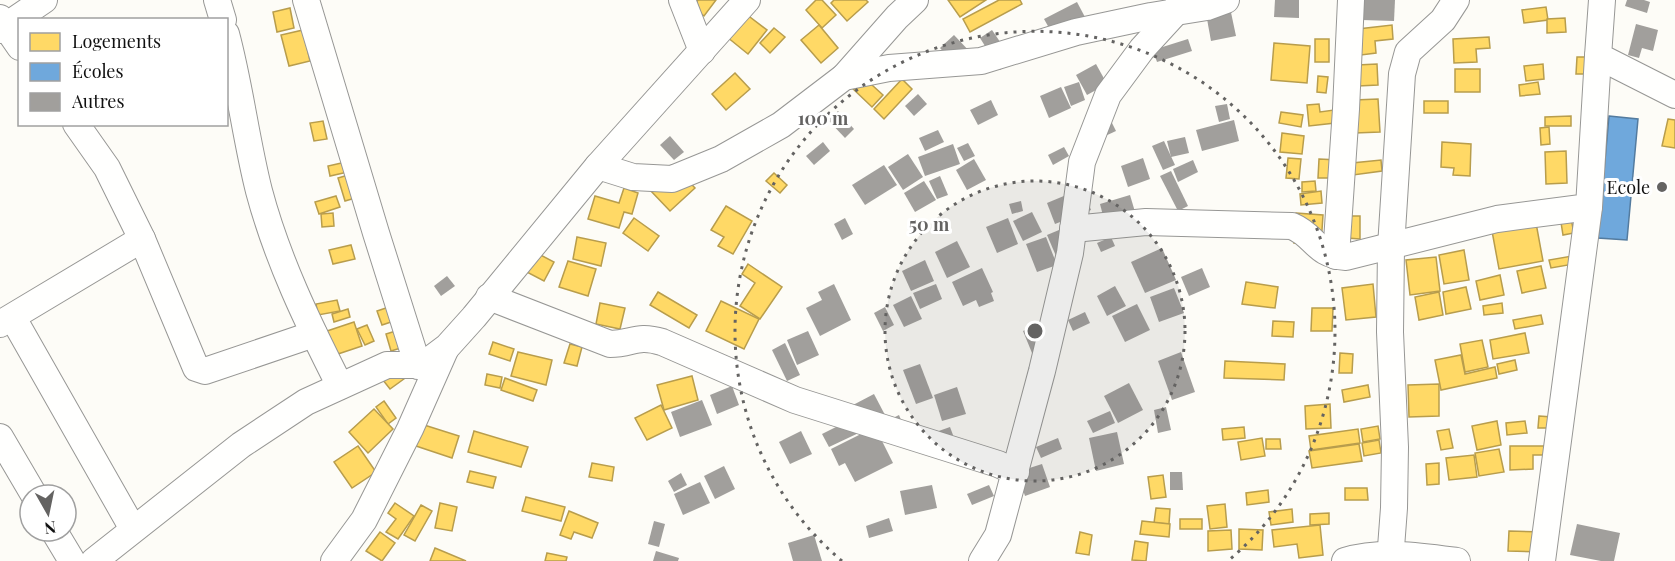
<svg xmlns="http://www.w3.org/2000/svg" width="1675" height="561" viewBox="0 0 1675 561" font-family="'Playfair Display',serif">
  <rect width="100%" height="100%" fill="#fdfcf7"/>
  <g fill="#ffd966" stroke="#b89d4c" stroke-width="1.5">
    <path d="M698 0H716L704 16 693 7Z"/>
    <path d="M816 0H822L836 15 822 28 806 10Z"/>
    <path d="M834 0H866L868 2 847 21 831 3Z"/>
    <path d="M948 0H986L960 17Z"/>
    <path d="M999 0H1020L1022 4 970 32 963 19Z"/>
    <path d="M1546 7 1548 20 1524 23 1522 10Z"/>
    <path d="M290 8 294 28 277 32 273 12Z"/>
    <path d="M746 14 767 30 748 54 727 37Z"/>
    <path d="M1565 18 1566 32 1547 33V19Z"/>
    <path d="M819 25 838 48 821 63 801 40Z"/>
    <path d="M1392 25 1393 39 1375 41 1376 53 1361 55 1358 29Z"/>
    <path d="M774 28 785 37 770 53 760 43Z"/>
    <path d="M303 30 310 61 289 66 281 35Z"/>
    <path d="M1489 37 1490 48 1476 49 1477 62 1454 63 1453 39Z"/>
    <rect x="1315" y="39" width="14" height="23"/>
    <path d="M1274 43 1310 46 1307 83 1271 80Z"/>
    <path d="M1577 57H1589V74H1576Z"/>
    <path d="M1377 64 1378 85 1358 86 1357 65Z"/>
    <path d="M1543 64 1544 79 1526 81 1524 66Z"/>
    <rect x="1455" y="69" width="25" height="23"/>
    <path d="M735 73 750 89 726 110 712 94Z"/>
    <path d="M861 75 883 95 872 107 850 86Z"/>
    <path d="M1318 76 1328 77 1326 93 1317 92Z"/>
    <path d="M902 79 912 89 884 119 874 109Z"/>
    <path d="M1538 82 1540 94 1520 96 1519 85Z"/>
    <path d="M1378 99 1380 132 1355 133 1354 100Z"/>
    <rect x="1424" y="101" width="24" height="12"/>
    <path d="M1319 104 1320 112 1334 110 1335 123 1309 126 1307 105Z"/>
    <path d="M1281 112 1303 115 1301 127 1279 123Z"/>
    <path d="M1571 116V126H1545V117Z"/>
    <path d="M1668 119 1675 120V148L1662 146Z"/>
    <path d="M323 121 327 139 314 141 310 123Z"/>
    <path d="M1549 127 1550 144 1541 145 1540 128Z"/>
    <path d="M1282 133 1304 136 1302 154 1280 152Z"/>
    <path d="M1442 142 1471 144 1470 176 1453 175 1454 168 1441 167Z"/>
    <path d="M1566 151 1567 183 1546 184 1545 152Z"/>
    <path d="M1288 158 1301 159 1299 179 1286 178Z"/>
    <path d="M1319 159 1338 160 1337 178H1318Z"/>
    <path d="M1381 160 1382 171 1353 175 1352 163Z"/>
    <path d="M346 162 348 172 330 176 328 166Z"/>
    <path d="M675 167 695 188 670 211 650 190Z"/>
    <path d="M355 173 362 196 345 201 338 178Z"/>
    <path d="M774 173 787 185 780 193 766 181Z"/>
    <path d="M1315 181 1316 191 1302 192V182Z"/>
    <path d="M624 188 638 193 632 214 624 212 619 228 588 219 595 196 619 203Z"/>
    <path d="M1321 191 1322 203 1301 205 1300 194Z"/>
    <path d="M336 196 340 207 319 214 315 202Z"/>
    <path d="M726 206 752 221 733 254 718 246 724 237 711 230Z"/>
    <path d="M333 213 334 226 322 227 321 214Z"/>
    <path d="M1296 213 1323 215 1321 245 1294 243Z"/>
    <path d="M1570 214 1574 233 1563 235 1560 216Z"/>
    <path d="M1347 216H1360V239L1347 238Z"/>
    <path d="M634 218 659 236 648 251 623 233Z"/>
    <path d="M1536 223 1543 261 1499 269 1492 231Z"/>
    <path d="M577 237 606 243 601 266 573 259Z"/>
    <path d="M351 245 355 259 333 264 329 250Z"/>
    <path d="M531 250 554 262 544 281 521 269Z"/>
    <path d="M1464 250 1469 280 1444 284 1439 255Z"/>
    <path d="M1572 256 1574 264 1551 268 1549 260Z"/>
    <path d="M1436 257 1440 291 1410 295 1406 260Z"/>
    <path d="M568 261 596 269 588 296 559 287Z"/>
    <path d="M748 264 782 287 760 319 740 306 755 283 742 274Z"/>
    <path d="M1541 266 1546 288 1522 293 1517 271Z"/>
    <path d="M1500 275 1504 295 1480 300 1476 281Z"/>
    <path d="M1246 282 1278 287 1275 308 1242 304Z"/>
    <path d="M1373 284 1376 317 1346 320 1342 288Z"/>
    <path d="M1466 287 1471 309 1446 314 1443 292Z"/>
    <path d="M658 292 697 315 689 328 650 305Z"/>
    <path d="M1439 292 1443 315 1419 320 1415 297Z"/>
    <path d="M337 300 340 311 318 315 316 304Z"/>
    <path d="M721 301 759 319 744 349 706 331Z"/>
    <path d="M600 303 625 308 620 329 596 324Z"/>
    <path d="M1502 303 1503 313 1484 315 1483 306Z"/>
    <path d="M389 307 394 321 382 325 377 311Z"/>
    <path d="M1312 308H1333L1332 331H1311Z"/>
    <path d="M348 309 350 317 334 322 332 314Z"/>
    <path d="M1541 315 1543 324 1515 329 1513 320Z"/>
    <path d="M1273 321 1294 322 1293 337 1272 336Z"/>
    <path d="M354 322 362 346 335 355 327 331Z"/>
    <path d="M367 325 374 341 365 345 357 329Z"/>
    <path d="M399 330 404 347 391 351 386 334Z"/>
    <path d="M1525 333 1529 353 1493 359 1490 340Z"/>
    <path d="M1482 340 1488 367 1465 372 1460 344Z"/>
    <path d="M493 342 514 349 510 361 489 354Z"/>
    <path d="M570 344 582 347 577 366 564 363Z"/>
    <path d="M518 352 552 360 546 385 511 376Z"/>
    <path d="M1340 353 1353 354 1352 373H1339Z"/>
    <path d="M1461 355 1465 374 1495 367 1497 378 1441 390 1435 360Z"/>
    <path d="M1515 360 1517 370 1499 374 1497 364Z"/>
    <path d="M1225 361 1285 364 1284 380 1224 378Z"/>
    <path d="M487 374 502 377 500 388 485 385Z"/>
    <path d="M379 375 408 376 390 389Z"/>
    <path d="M692 376 698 400 664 410 657 385Z"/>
    <path d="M505 378 537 390 533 401 501 390Z"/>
    <path d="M1439 384V416L1409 417 1408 385Z"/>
    <path d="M1368 385 1370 397 1344 402 1342 390Z"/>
    <path d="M384 401 396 418 388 424 376 407Z"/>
    <path d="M1330 404 1331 428 1306 429 1305 406Z"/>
    <path d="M661 405 672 428 647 440 635 418Z"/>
    <path d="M374 409 393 429 368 453 349 432Z"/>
    <path d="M1539 416 1552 417 1551 428H1538Z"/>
    <path d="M1497 421 1501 445 1477 450 1472 426Z"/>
    <path d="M1525 421 1527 433 1507 435 1506 423Z"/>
    <path d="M421 424 459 436 452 458 413 445Z"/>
    <path d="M1378 426 1380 439 1363 442 1361 429Z"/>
    <path d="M1244 427 1245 438 1223 440 1222 429Z"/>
    <path d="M1358 429 1360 443 1311 450 1309 436Z"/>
    <path d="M1449 429 1453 448 1441 450 1437 431Z"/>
    <path d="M474 431 528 447 521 467 468 452Z"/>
    <path d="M1262 438 1265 456 1241 460 1238 442Z"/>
    <path d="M1266 439H1280L1281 449H1266Z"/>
    <path d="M1379 440 1381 453 1364 456 1362 443Z"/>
    <path d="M1359 444 1362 461 1312 468 1309 451Z"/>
    <path d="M358 446 376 472 352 488 334 462Z"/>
    <path d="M1510 446H1550L1551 455H1533V469L1510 470Z"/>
    <path d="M1499 449 1504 472 1479 476 1475 453Z"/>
    <path d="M1474 455 1477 477 1449 480 1446 458Z"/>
    <path d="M592 463 614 467 612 481 589 477Z"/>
    <path d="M1439 463V484L1427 485 1426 464Z"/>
    <path d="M470 471 496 477 493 488 467 482Z"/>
    <path d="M1163 475 1166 497 1151 499 1148 477Z"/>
    <path d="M1345 488H1367L1368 500H1345Z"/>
    <path d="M1268 490 1269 502 1247 505 1246 493Z"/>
    <path d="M526 497 565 507 561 521 522 511Z"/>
    <path d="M395 503 414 516 398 539 386 532 396 519 388 513Z"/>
    <path d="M440 503 457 507 452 531 435 528Z"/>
    <path d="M1225 504 1227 527 1210 529 1207 506Z"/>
    <path d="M421 505 432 511 415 541 404 535Z"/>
    <path d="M1156 508 1170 509 1169 524 1154 523Z"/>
    <path d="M1292 509 1293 522 1271 525 1269 512Z"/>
    <path d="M569 511 598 523 592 538 574 532 571 539 560 535Z"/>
    <path d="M1329 513V524L1310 525V514Z"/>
    <rect x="1180" y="519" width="22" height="10"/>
    <path d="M1142 521 1170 524 1169 537 1140 534Z"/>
    <path d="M1320 525 1323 555 1299 558 1297 544 1274 547 1272 530Z"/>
    <path d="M1239 529 1263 530 1262 550 1239 549Z"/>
    <path d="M1231 530 1232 549 1208 551V531Z"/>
    <path d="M1509 531 1545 532 1544 552 1508 551Z"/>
    <path d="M380 532 395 543 382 561 366 551Z"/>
    <path d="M1080 532 1092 535 1089 555 1076 553Z"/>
    <path d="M1135 541 1148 543 1146 561 1132 560Z"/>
    <path d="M435 548 466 561H430Z"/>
    <path d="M547 553 567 557 566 561H545Z"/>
  </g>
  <path fill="#6fa8dc" stroke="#537b9f" stroke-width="1.5" d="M1609 116 1638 119 1627 240 1598 238Z"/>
  <g fill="#a19f9c">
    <path d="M1275 0H1299V18L1274 17Z"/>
    <path d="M1362 0H1395L1394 21 1362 20Z"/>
    <path d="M1627 0H1644L1650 2 1647 13 1625 6Z"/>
    <path d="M1077 2 1086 19 1053 35 1044 19Z"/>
    <path d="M1229 3 1236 36 1211 41 1205 8Z"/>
    <path d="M1636 24 1658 30 1653 51 1642 48 1639 58 1628 55Z"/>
    <path d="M992 30 1013 61 1000 70 980 38Z"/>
    <path d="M954 35 973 55 958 68 940 48Z"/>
    <path d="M1188 39 1192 51 1157 62 1153 50Z"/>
    <path d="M1096 64 1107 84 1087 95 1076 75Z"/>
    <path d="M1079 82 1085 100 1071 106 1064 87Z"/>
    <path d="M1061 87 1071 108 1049 118 1040 96Z"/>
    <path d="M918 94 927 104 914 116 905 106Z"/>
    <path d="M991 100 998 115 978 125 970 110Z"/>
    <path d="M1227 104 1230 119 1219 122 1215 106Z"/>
    <path d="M838 111 854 129 845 138 828 120Z"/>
    <path d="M1234 120 1239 141 1202 151 1196 130Z"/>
    <path d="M1111 121 1116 131 1103 137Z"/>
    <path d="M938 130 944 142 925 151 919 138Z"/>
    <path d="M670 136 684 152 674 160 660 145Z"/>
    <path d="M1185 137 1189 153 1171 157 1167 141Z"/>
    <path d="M1164 141 1175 165 1163 170 1152 146Z"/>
    <path d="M823 142 830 151 814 165 806 156Z"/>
    <path d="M968 143 975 156 964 161 957 148Z"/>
    <path d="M953 144 960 164 925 176 918 157Z"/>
    <path d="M1064 147 1069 156 1053 165 1048 155Z"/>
    <path d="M908 154 923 177 903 190 888 167Z"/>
    <path d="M1143 158 1150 179 1128 187 1121 166Z"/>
    <path d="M974 159 986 180 967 190 956 170Z"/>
    <path d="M1193 160 1198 172 1178 182 1173 169Z"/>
    <path d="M884 165 897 185 865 205 852 185Z"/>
    <path d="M1171 171 1188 206 1178 211 1160 176Z"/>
    <path d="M940 176 948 195 937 199 929 181Z"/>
    <path d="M924 181 936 200 915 212 904 193Z"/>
    <path d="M1083 188 1091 210 1055 224 1047 203Z"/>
    <path d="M1130 195 1138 222 1107 231 1100 204Z"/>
    <path d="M1021 201 1023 211 1012 214 1009 204Z"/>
    <path d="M1032 212 1042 232 1023 241 1013 221Z"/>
    <path d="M845 218 853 234 842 240 834 224Z"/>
    <path d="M1008 218 1018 244 997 253 986 227Z"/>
    <path d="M1059 230 1068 250 1056 256 1047 235Z"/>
    <path d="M1046 237 1057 265 1037 272 1026 244Z"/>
    <path d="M1111 237 1115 246 1101 252 1097 243Z"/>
    <path d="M957 241 970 267 947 278 935 252Z"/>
    <path d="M1162 248 1176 280 1145 293 1131 262Z"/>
    <path d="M925 260 934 281 911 291 902 271Z"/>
    <path d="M982 268 993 292 991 293 994 301 979 307 976 300 963 306 952 282Z"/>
    <path d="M1202 268 1210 287 1189 296 1181 277Z"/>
    <path d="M447 276 455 286 441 296 434 286Z"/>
    <path d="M834 284 851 320 820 336 806 308 822 300 818 292Z"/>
    <path d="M936 284 942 299 920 309 913 293Z"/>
    <path d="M1115 286 1126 306 1107 316 1097 296Z"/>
    <path d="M1174 288 1184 313 1159 322 1150 297Z"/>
    <path d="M911 296 922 319 904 327 893 305Z"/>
    <path d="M1137 304 1150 330 1125 342 1112 316Z"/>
    <path d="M885 307 894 325 883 331 874 313Z"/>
    <path d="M1085 312 1090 323 1073 331 1068 320Z"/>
    <path d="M1046 321 1055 343 1032 353 1023 331Z"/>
    <path d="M808 331 819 355 797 365 787 340Z"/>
    <path d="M785 343 800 375 787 381 772 350Z"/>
    <path d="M1181 352 1195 392 1172 400 1158 361Z"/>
    <path d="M920 364 933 398 916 404 903 370Z"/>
    <path d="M1129 383 1143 410 1118 423 1104 396Z"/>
    <path d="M732 386 739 405 717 414 710 395Z"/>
    <path d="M957 387 966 414 942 421 934 395Z"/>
    <path d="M874 394 885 415 864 426 853 405Z"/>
    <path d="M702 400 712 425 680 437 671 412Z"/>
    <path d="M1166 407 1171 430 1158 433 1154 410Z"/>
    <path d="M1110 411 1115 423 1093 433 1087 421Z"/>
    <path d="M899 415 904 427 881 439 893 463 855 482 845 463 839 466 831 449Z"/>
    <path d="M858 416 865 430 829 447 822 434Z"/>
    <path d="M950 427 953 435 936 441 933 433Z"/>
    <path d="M801 431 812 454 790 464 779 442Z"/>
    <path d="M1117 432 1124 464 1096 471 1089 438Z"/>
    <path d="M1058 438 1062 449 1041 458 1036 447Z"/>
    <path d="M1042 464 1050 487 1025 496 1017 472Z"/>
    <path d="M724 466 735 489 715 499 704 476Z"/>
    <path d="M1170 472H1182L1183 490H1170Z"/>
    <path d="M681 473 687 485 674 492 668 481Z"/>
    <path d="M700 482 710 503 683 515 674 494Z"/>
    <path d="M932 485 937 508 905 515 900 491Z"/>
    <path d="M989 485 994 496 972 505 967 494Z"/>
    <path d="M889 518 893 531 869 538 866 526Z"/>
    <path d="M654 521 665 524 659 547 648 544Z"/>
    <path d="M1577 524 1620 533 1614 561H1601L1570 555Z"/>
    <path d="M814 535 822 561H793L788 543Z"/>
    <path d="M656 551 679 558 678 561H653Z"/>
  </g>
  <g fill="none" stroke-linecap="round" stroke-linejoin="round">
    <defs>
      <g id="minor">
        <path d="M217 0 223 20"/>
        <path d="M306 0 376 233 418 366"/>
        <path d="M682 0 702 51"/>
        <path d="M1602 0 1598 56 1675 95"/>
        <path d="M0 18 20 47"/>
        <path d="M0 30 44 0"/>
        <path d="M226 34C240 86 246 140 259 191 277 259 308 323 340 386"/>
        <path d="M844 77 897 17 915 0"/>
        <path d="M76 124 107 168 142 239 196 368 205 371 314 334"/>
        <path d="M598 166 633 177 672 179 721 159 781 125 844 77 889 68 981 61 1076 32 1151 16 1207 7 1226 0"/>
        <path d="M1073 229 1146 222 1292 226C1316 236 1315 255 1346 257L1497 219 1589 207 1598 56"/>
        <path d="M1336 256 1346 109 1351 0"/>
        <path d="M489 297 610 344C633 344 636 334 662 342L795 400 998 464 1016 472"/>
        <path d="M13 318 133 529"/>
        <path d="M0 324 142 239"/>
        <path d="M0 437 34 495"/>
        <path d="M54 531 72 561"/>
        <path d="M94 561 241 445 306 402 387 365H423L447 347 474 317 598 166 747 0"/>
        <path d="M334 561 364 520 410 429 445 350"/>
        <path d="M982 561 998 535 1042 371 1070 253 1082 162 1108 95 1142 49 1175 13 1178 5"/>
        <path d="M1345 561C1381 550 1420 556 1457 561"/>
        <path d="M1390 561 1394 508 1395 447 1390 332 1391 247 1402 74 1408 52 1443 20 1456 0"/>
        <path d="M1542 561 1589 207"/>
      </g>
    </defs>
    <use href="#minor" stroke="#979795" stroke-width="28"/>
    <use href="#minor" stroke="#fffffe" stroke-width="26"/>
  </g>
  <circle cx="1035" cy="331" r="150" fill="#646362" fill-opacity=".12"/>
  <g fill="none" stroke="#646362" stroke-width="3" stroke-dasharray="3 6">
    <circle cx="1035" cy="331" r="150"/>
    <path d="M842 561A300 300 0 1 1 1228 561"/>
  </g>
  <circle fill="#646362" stroke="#fff" stroke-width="2" cx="1662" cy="187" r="6"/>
  <g text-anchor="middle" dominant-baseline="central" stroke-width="6" stroke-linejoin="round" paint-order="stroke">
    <g font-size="18" fill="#111" stroke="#fff" text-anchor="end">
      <text x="1650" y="187">Ecole</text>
    </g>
  </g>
  <circle cx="1035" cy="331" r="9" fill="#646362" stroke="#fff" stroke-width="3"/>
  <g font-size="18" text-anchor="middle" font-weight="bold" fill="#646362" stroke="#fff" stroke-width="6" stroke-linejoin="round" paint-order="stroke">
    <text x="823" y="125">100 m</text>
    <text x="929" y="231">50 m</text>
  </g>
  <rect x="18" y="18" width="210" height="108" fill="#ffffff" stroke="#a0a0a0" stroke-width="1.5"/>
  <rect x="30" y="33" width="30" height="18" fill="#ffd966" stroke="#a0a0a0" stroke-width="1.5"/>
  <text x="72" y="48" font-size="18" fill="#111111">Logements</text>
  <rect x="30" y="63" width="30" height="18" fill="#6fa8dc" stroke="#a0a0a0" stroke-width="1.5"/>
  <text x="72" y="78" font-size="18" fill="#111111">Écoles</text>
  <rect x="30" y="93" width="30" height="18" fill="#a19f9c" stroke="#a0a0a0" stroke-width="1.5"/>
  <text x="72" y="108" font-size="18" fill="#111111">Autres</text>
  <g transform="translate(48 513) rotate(171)"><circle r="28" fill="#ffffff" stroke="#a0a0a0" stroke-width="1.5"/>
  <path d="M0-4.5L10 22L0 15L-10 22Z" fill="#646362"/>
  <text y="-9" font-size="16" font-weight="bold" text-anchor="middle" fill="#111111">N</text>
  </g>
</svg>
